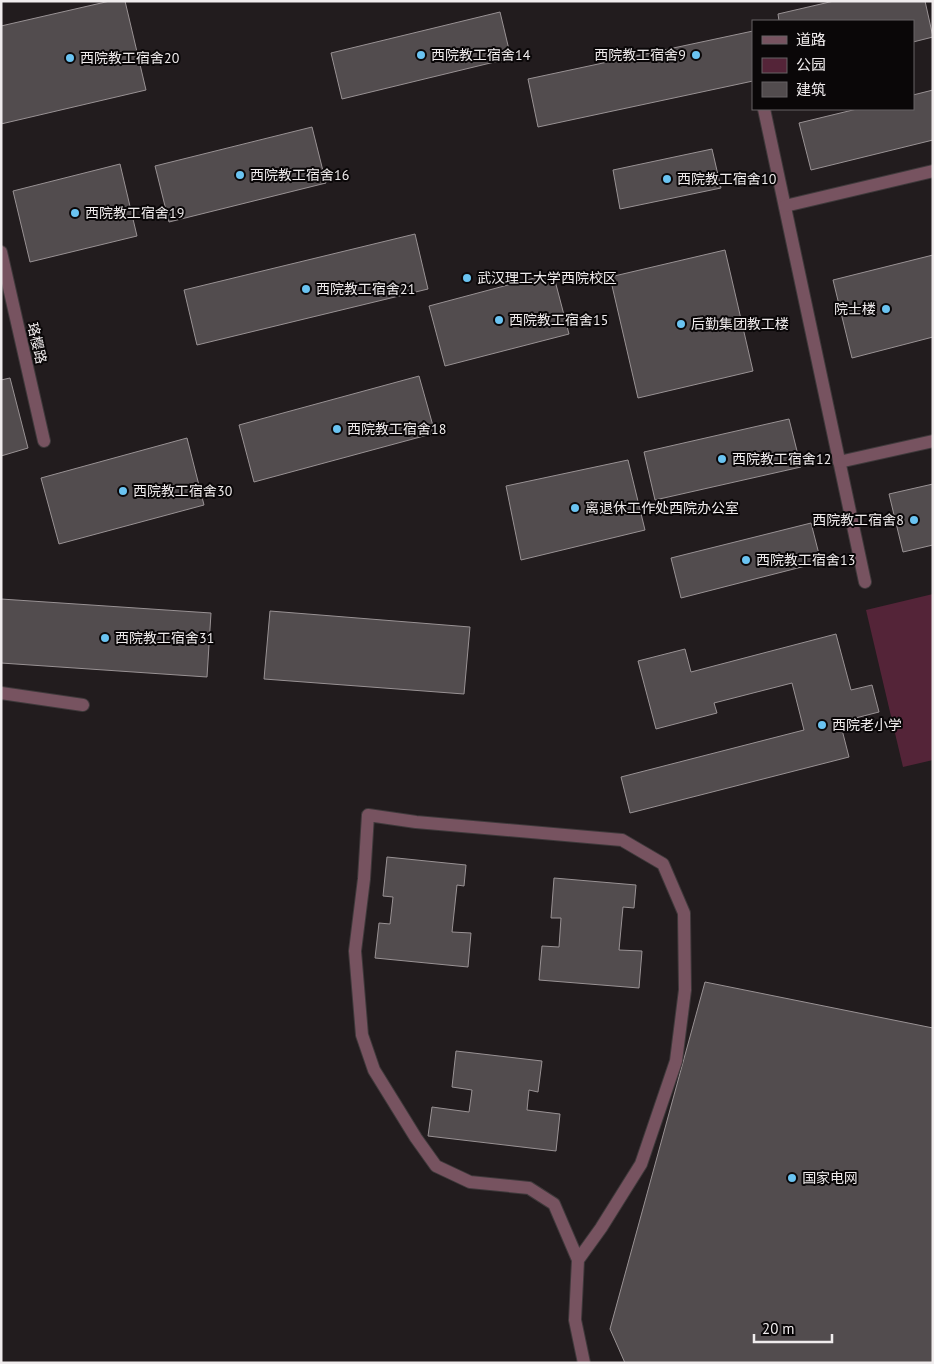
<svg xmlns="http://www.w3.org/2000/svg" width="934" height="1364" viewBox="0 0 934 1364" font-family="'PT Sans','Noto Sans SC',sans-serif">
  <rect width="100%" height="100%" fill="#221c1e"/>
  <path fill="#542438" d="M933 594V760L903 767 866 610Z"/>
  <g fill="#524c4e" stroke="#999294">
    <path d="M110 1H125L146 90 1 124V26Z"/>
    <path d="M834 1H925L933 37 913 42V21H779L778 14Z"/>
    <path d="M500 12 511 58 342 99 331 53Z"/>
    <path d="M753 31V81L538 127 528 79Z"/>
    <path d="M933 90V140L811 170 799 123 857 109H913V95Z"/>
    <path d="M312 127 326 183 169 222 155 166Z"/>
    <path d="M712 149 721 188 620 209 613 170Z"/>
    <path d="M120 164 137 236 30 262 13 191Z"/>
    <path d="M415 234 428 289 197 345 184 290Z"/>
    <path d="M725 250 753 371 638 398 610 277Z"/>
    <path d="M933 255V337L852 358 833 280Z"/>
    <path d="M553 273 569 334 445 366 429 306Z"/>
    <path d="M419 376 435 433 254 482 239 425Z"/>
    <path d="M10 378 28 448 1 456V380Z"/>
    <path d="M789 419 801 467 655 500 644 452Z"/>
    <path d="M187 438 204 505 59 544 41 478Z"/>
    <path d="M628 460 645 530 521 560 506 486Z"/>
    <path d="M933 484V545L903 552 889 494Z"/>
    <path d="M811 523 821 562 681 598 671 558Z"/>
    <path d="M1 599 211 613 207 677 1 663Z"/>
    <path d="M270 611 470 627 464 694 264 679Z"/>
    <path d="M836 634 851 690 872 685 879 712 840 722 849 757 630 813 621 777 804 730 792 683 714 703 717 713 656 729 638 661 685 649 691 672Z"/>
    <path d="M387 857 466 865 464 886 457 885 452 932 471 933 468 967 375 958 379 923 390 924 393 897 383 896Z"/>
    <path d="M554 878 636 885 634 908 623 907 619 950 642 951 639 988 539 980 542 946 559 947 561 918H551Z"/>
    <path d="M705 982 933 1028V1363H625L610 1329Z"/>
    <path d="M456 1051 542 1061 538 1092 529 1090 527 1110 560 1114 556 1151 428 1136 432 1107 469 1112 472 1090 452 1087Z"/>
  </g>
  <g fill="none" stroke-linecap="round" stroke-linejoin="round">
    <defs>
      <g id="street">
        <path d="M764 109 865 582"/>
        <path d="M785 206 933 171"/>
        <path d="M1 252 44 441"/>
        <path d="M839 462 933 441"/>
        <path d="M1 693 83 705"/>
        <path d="M578 1260 601 1228 641 1164 676 1061 685 990 684 913 663 864 622 840 416 822 368 815 364 879 355 951 362 1035 374 1070 416 1138 436 1166 470 1182 529 1188 554 1204 578 1260 575 1320 584 1363"/>
      </g>
    </defs>
    <use href="#street" stroke="#3f393b" stroke-width="14"/>
    <use href="#street" stroke="#775360" stroke-width="12"/>
  </g>
  <g fill="#6ac3f1" stroke="#0a0708" stroke-width="2">
    <circle cx="421" cy="55" r="5"/>
    <circle cx="696" cy="55" r="5"/>
    <circle cx="70" cy="58" r="5"/>
    <circle cx="240" cy="175" r="5"/>
    <circle cx="667" cy="179" r="5"/>
    <circle cx="75" cy="213" r="5"/>
    <circle cx="467" cy="278" r="5"/>
    <circle cx="306" cy="289" r="5"/>
    <circle cx="886" cy="309" r="5"/>
    <circle cx="499" cy="320" r="5"/>
    <circle cx="681" cy="324" r="5"/>
    <circle cx="337" cy="429" r="5"/>
    <circle cx="722" cy="459" r="5"/>
    <circle cx="123" cy="491" r="5"/>
    <circle cx="575" cy="508" r="5"/>
    <circle cx="914" cy="520" r="5"/>
    <circle cx="746" cy="560" r="5"/>
    <circle cx="105" cy="638" r="5"/>
    <circle cx="822" cy="725" r="5"/>
    <circle cx="792" cy="1178" r="5"/>
  </g>
  <g text-anchor="middle" dominant-baseline="central" stroke-width="4" stroke-linejoin="round" paint-order="stroke">
    <g font-size="14" fill="#f0eced" stroke="#0a0708" text-anchor="start">
      <text x="431" y="55">西院教工宿舍14</text>
      <text x="686" y="55" text-anchor="end">西院教工宿舍9</text>
      <text x="80" y="58">西院教工宿舍20</text>
      <text x="250" y="175">西院教工宿舍16</text>
      <text x="677" y="179">西院教工宿舍10</text>
      <text x="85" y="213">西院教工宿舍19</text>
      <text x="477" y="278">武汉理工大学西院校区</text>
      <text x="316" y="289">西院教工宿舍21</text>
      <text x="876" y="309" text-anchor="end">院士楼</text>
      <text x="509" y="320">西院教工宿舍15</text>
      <text x="691" y="324">后勤集团教工楼</text>
      <text x="347" y="429">西院教工宿舍18</text>
      <text x="732" y="459">西院教工宿舍12</text>
      <text x="133" y="491">西院教工宿舍30</text>
      <text x="585" y="508">离退休工作处西院办公室</text>
      <text x="904" y="520" text-anchor="end">西院教工宿舍8</text>
      <text x="756" y="560">西院教工宿舍13</text>
      <text x="115" y="638">西院教工宿舍31</text>
      <text x="832" y="725">西院老小学</text>
      <text x="802" y="1178">国家电网</text>
    </g>
    <g font-size="14" fill="#f0eced" stroke="#0a0708">
      <text transform="translate(37 343) rotate(77)">珞樱路</text>
    </g>
  </g>
  <rect width="934" height="1364" fill="none" stroke="#f0eced" stroke-width="5"/>
  <rect x="752" y="20" width="162" height="90" fill="#0a0708" stroke="#666364"/>
  <rect x="762" y="36" width="25" height="8" fill="#775360" stroke="#666364"/>
  <text x="796" y="45" font-size="15" fill="#f0eced">道路</text>
  <rect x="762" y="58" width="25" height="15" fill="#542438" stroke="#666364"/>
  <text x="796" y="70" font-size="15" fill="#f0eced">公园</text>
  <rect x="762" y="82" width="25" height="15" fill="#524c4e" stroke="#666364"/>
  <text x="796" y="95" font-size="15" fill="#f0eced">建筑</text>
  <path d="M754 1334v8h78v-8" fill="none" stroke="#f0eced" stroke-width="2.5"/>
  <text x="762" y="1334" font-size="15" fill="#f0eced" stroke="#0a0708" stroke-width="4" paint-order="stroke">20 m</text>
</svg>
